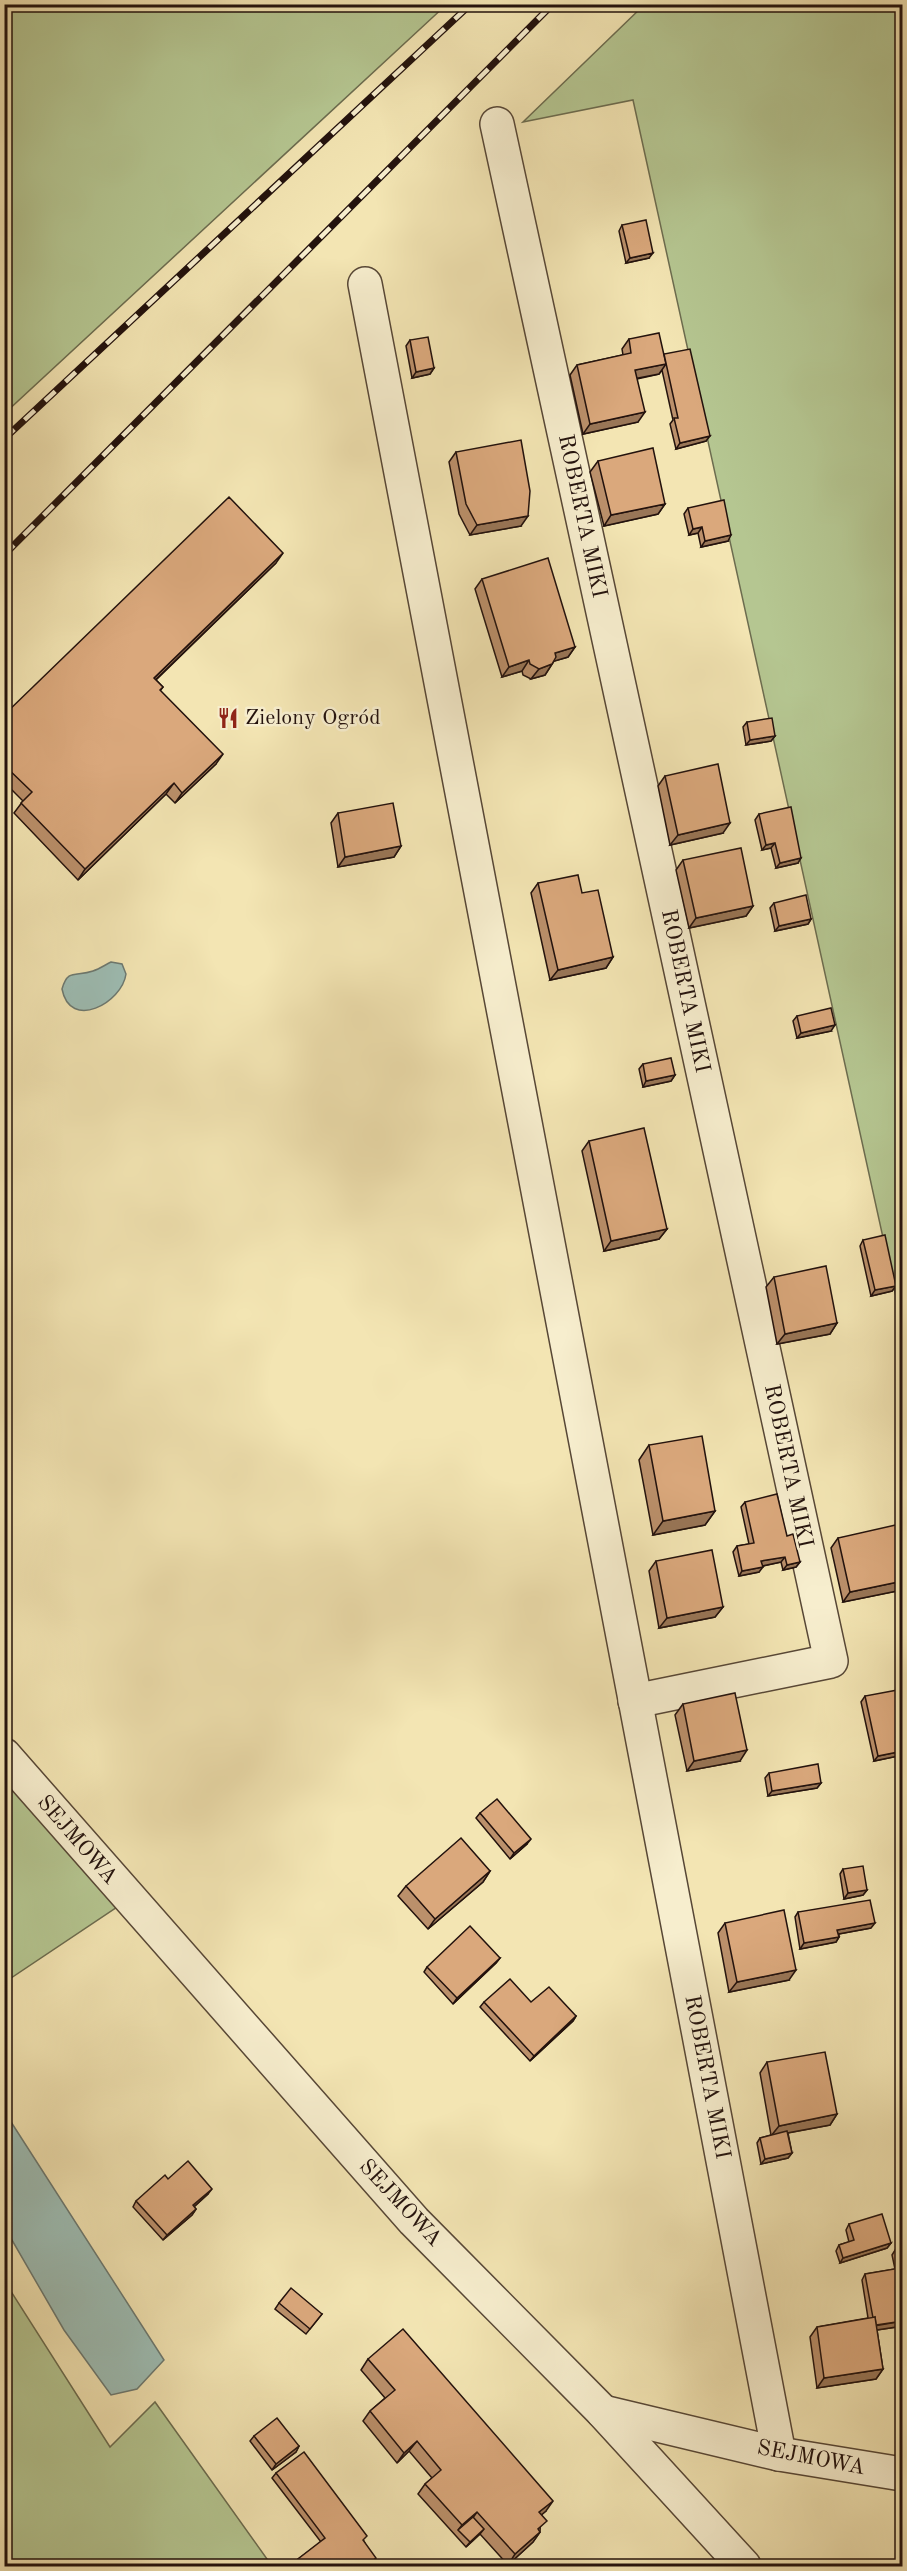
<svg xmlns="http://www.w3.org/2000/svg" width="907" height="2571" viewBox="0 0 907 2571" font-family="'Old Standard TT',serif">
  <rect width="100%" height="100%" fill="#f3e5b3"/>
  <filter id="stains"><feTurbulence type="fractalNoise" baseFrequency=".00333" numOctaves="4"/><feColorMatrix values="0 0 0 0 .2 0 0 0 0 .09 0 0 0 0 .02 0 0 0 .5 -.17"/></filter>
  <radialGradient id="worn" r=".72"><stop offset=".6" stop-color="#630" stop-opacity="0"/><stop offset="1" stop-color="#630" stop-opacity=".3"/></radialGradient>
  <g fill="#b5c691" stroke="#6c6c4f" stroke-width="1.5">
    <path d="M5 4H446V5L5 413Z"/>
    <path d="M644 5H902V1324L633 100 523 122Z"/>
    <path d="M4 1775 120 1905 5 1982H4Z"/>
    <path d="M5 2282 110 2447 155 2402 272 2566H5Z"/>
  </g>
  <g fill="#9dbdb4" stroke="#6c7971" stroke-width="1.5">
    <path d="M111 962 122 964 126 974C122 1003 70 1031 62 989 68 968 76 977 93 971 99 969 105 965 111 962Z"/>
    <path d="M4 2111 164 2360 137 2389 111 2395 64 2330 5 2228Z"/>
  </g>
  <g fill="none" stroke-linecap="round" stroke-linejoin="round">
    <defs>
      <g id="street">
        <path d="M497 124 831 1661 635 1701"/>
        <path d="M365 284 779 2454"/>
        <path d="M4 1755 414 2221 603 2412 744 2566"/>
        <path d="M603 2412 779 2454 902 2474"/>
      </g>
    </defs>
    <use href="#street" stroke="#574736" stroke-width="36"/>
    <use href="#street" stroke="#f7eece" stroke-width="33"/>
    <defs>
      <g id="rail">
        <path d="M4 439 471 4"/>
        <path d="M4 555 553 4"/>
      </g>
    </defs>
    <use href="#rail" stroke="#23120d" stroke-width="7"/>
    <use href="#rail" stroke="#f7eece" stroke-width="4.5" stroke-dasharray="14" stroke-linecap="butt"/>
  </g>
  <g fill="#bb906b" stroke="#23120d" stroke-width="1.5">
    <path d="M622 225 649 258 626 263 619 231Z"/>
    <path d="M629 339 664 354 706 441 676 449 670 424 673 420 662 370 659 374 637 379 638 422 583 434 570 375 577 365 623 355 622 349Z"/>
    <path d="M410 340 434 368 430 374 412 378 406 346Z"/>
    <path d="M456 452 521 526 470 535 459 514 449 462Z"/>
    <path d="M598 461 665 504 658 514 604 526 590 472Z"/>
    <path d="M688 508 728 541 701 547 698 533 689 535 684 514Z"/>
    <path d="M276 563 156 680 163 687 160 691 216 764 175 803 166 794 78 880 14 813 23 801 4 782V715Z"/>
    <path d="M482 579 575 647 568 657 554 661 545 675 531 679 523 675 522 671 502 677 475 589Z"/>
    <path d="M747 722 775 736 771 741 746 745 743 727Z"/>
    <path d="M665 776 723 833 670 845 658 786Z"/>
    <path d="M338 813 401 846 394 857 338 867 331 823Z"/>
    <path d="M759 814 798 863 776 868 771 848 762 850 755 820Z"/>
    <path d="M683 860 753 906 746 916 689 928 676 870Z"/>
    <path d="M538 883 582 893 613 957 606 968 550 980 531 893Z"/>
    <path d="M774 903 811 919 808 924 775 931 770 908Z"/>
    <path d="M797 1016 831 1031 797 1038 793 1021Z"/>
    <path d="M643 1064 675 1075 671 1081 643 1087 639 1069Z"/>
    <path d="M589 1141 667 1229 659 1239 604 1251 582 1151Z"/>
    <path d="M863 1240 896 1286 892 1291 871 1296 860 1246Z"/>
    <path d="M774 1277 837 1323 830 1334 777 1344 766 1287Z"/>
    <path d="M649 1445 715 1511 705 1525 653 1535 639 1460Z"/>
    <path d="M745 1502 787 1536 800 1562 796 1567 783 1570 781 1562 762 1566 759 1572 739 1576 733 1552 737 1546 749 1544 741 1507Z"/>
    <path d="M903 1533 902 1590 843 1602 831 1548 838 1538Z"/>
    <path d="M656 1561 723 1607 715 1617 659 1628 649 1571Z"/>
    <path d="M865 1696 903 1755 874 1761 861 1702Z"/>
    <path d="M683 1704 740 1761 687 1771 675 1715Z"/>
    <path d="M769 1773 821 1783 817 1788 768 1796 765 1778Z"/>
    <path d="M480 1813 527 1844 510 1859 476 1818Z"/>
    <path d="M843 1869 867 1890 863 1895 844 1899 840 1874Z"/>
    <path d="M490 1871 483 1882 428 1929 398 1896 406 1886Z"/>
    <path d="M798 1912 871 1928 839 1934V1937L836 1942 800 1949 795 1917Z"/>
    <path d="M725 1923 789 1980 729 1992 718 1933Z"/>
    <path d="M500 1958 496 1963 453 2004 424 1972 427 1967Z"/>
    <path d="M484 2002 576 2016 573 2021 530 2061 480 2007Z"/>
    <path d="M903 2034V2061L899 2039Z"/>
    <path d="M767 2062 837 2114 830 2125 788 2133 792 2153 788 2158 761 2164 757 2143 760 2138 771 2135 760 2073Z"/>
    <path d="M168 2179 208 2194 194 2207 196 2209 192 2215 163 2240 133 2207 136 2201Z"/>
    <path d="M849 2224 891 2243 887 2248 840 2263 836 2251 839 2245 849 2242 846 2230Z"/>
    <path d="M903 2243V2326L877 2330 883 2369 876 2379 817 2388 810 2337 817 2327 868 2318 862 2280 865 2274 895 2269 892 2255 899 2244Z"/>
    <path d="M279 2303 322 2314 306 2334 275 2309Z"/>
    <path d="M368 2359 546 2511 541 2515 540 2532 533 2542 508 2565 480 2534 466 2547 418 2494 425 2484 432 2478 409 2451 397 2463 363 2421 370 2411 385 2398 361 2370Z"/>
    <path d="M254 2436 299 2446 296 2452 272 2470 250 2441Z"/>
    <path d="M276 2473 364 2541 373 2563 369 2566H291L294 2562 321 2542 272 2478Z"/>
  </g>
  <g fill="#997657" stroke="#23120d" stroke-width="1.5">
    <path d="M653 253 649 258 626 263 630 258Z"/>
    <path d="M666 364 659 374 628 380 635 370Z"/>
    <path d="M434 368 430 374 412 378 416 372Z"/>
    <path d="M645 412 638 422 583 434 590 424Z"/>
    <path d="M710 436 706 441 676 449 680 443Z"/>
    <path d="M665 504 658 514 604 526 611 515Z"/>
    <path d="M528 516 521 526 470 535 477 525Z"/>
    <path d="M702 527 698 533 689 535 693 529Z"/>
    <path d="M731 535 728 541 701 547 705 541Z"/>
    <path d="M283 553 276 563 147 688 154 678Z"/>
    <path d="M575 647 568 657 548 663 555 653Z"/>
    <path d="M529 660 522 671 502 677 509 667Z"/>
    <path d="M552 664 545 675 531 679 539 669Z"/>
    <path d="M775 736 771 741 746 745 750 740Z"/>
    <path d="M223 754 216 764 175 803 182 793Z"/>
    <path d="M174 783 166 794 78 880 85 869Z"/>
    <path d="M730 823 723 833 670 845 678 835Z"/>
    <path d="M775 843 771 848 762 850 766 845Z"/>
    <path d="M401 846 394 857 338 867 345 857Z"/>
    <path d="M801 858 798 863 776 868 780 863Z"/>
    <path d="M753 906 746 916 689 928 696 918Z"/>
    <path d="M811 919 808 924 775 931 779 926Z"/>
    <path d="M613 957 606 968 550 980 558 970Z"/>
    <path d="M835 1025 831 1031 797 1038 801 1033Z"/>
    <path d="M675 1075 671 1081 643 1087 646 1081Z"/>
    <path d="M667 1229 659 1239 604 1251 611 1241Z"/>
    <path d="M896 1286 892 1291 871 1296 875 1290Z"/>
    <path d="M837 1323 830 1334 777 1344 785 1334Z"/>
    <path d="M715 1511 705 1525 653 1535 663 1521Z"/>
    <path d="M785 1557 781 1562 758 1567 761 1561Z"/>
    <path d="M800 1562 796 1567 783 1570 787 1565Z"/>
    <path d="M763 1567 759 1572 739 1576 742 1571Z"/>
    <path d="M903 1581 902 1590 843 1602 850 1592Z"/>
    <path d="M723 1607 715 1617 659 1628 667 1618Z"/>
    <path d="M747 1750 740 1761 687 1771 694 1761Z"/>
    <path d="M903 1751V1755L874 1761 878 1756Z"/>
    <path d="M821 1783 817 1788 768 1796 772 1791Z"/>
    <path d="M531 1839 527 1844 510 1859 514 1853Z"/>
    <path d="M490 1871 483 1882 428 1929 435 1919Z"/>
    <path d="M867 1890 863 1895 844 1899 848 1893Z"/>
    <path d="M875 1923 871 1928 833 1935 837 1930Z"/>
    <path d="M839 1937 836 1942 800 1949 804 1943Z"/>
    <path d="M500 1958 496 1963 453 2004 457 1998Z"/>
    <path d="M796 1970 789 1980 729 1992 737 1982Z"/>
    <path d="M576 2016 573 2021 530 2061 534 2056Z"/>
    <path d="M837 2114 830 2125 771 2136 779 2126Z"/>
    <path d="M792 2153 788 2158 761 2164 765 2159Z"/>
    <path d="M212 2189 208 2194 189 2211 193 2205Z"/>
    <path d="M196 2209 192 2215 163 2240 167 2235Z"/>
    <path d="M891 2243 887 2248 840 2263 843 2258Z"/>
    <path d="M903 2321V2326L870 2331 874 2326Z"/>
    <path d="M883 2369 876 2379 817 2388 824 2378Z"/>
    <path d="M417 2441 409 2451 397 2463 404 2453Z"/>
    <path d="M299 2446 296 2452 272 2470 276 2464Z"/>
    <path d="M553 2501 546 2511 532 2523 539 2512Z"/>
    <path d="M477 2512 470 2522 458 2530 462 2525Z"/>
    <path d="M484 2529 480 2534 466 2547 470 2542Z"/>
    <path d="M540 2532 533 2542 508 2565 515 2554Z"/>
    <path d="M376 2558 373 2563 369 2566H365Z"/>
  </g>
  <g fill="#daa87c" stroke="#23120d" stroke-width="1.5">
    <path d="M646 220 653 253 630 258 622 225Z"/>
    <path d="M659 333 666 364 635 370 645 412 590 424 577 365 631 353 629 339Z"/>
    <path d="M428 337 434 368 416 372 410 340Z"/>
    <path d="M690 349 710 436 680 443 674 418H678L664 354Z"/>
    <path d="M521 440 530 491 528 516 477 525 466 504 456 452Z"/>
    <path d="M653 448 665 504 611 515 598 461Z"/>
    <path d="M229 497 283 553 154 678 163 687 160 690 223 754 182 793 174 783 85 869 21 803 32 792 4 765V715Z"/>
    <path d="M724 500 731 535 705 541 702 527 693 529 688 508Z"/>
    <path d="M548 558 575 647 555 653 556 657 552 664 539 669 530 664 529 660 509 667 482 579Z"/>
    <path d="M772 718 775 736 750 740 747 722Z"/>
    <path d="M718 764 730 823 678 835 665 776Z"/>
    <path d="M393 803 401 846 345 857 338 813Z"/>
    <path d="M791 807 801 858 780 863 775 843 766 845 759 814Z"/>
    <path d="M741 848 753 906 696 918 683 860Z"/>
    <path d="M578 875 582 893 598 890 613 957 558 970 538 883Z"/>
    <path d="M806 895 811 919 779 926 774 903Z"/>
    <path d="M831 1008 835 1025 801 1033 797 1016Z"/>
    <path d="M671 1058 675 1075 646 1081 643 1064Z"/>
    <path d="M644 1128 667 1229 611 1241 589 1141Z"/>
    <path d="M885 1235 896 1286 875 1290 863 1240Z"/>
    <path d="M826 1266 837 1323 785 1334 774 1277Z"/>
    <path d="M702 1436 715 1511 663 1521 649 1445Z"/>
    <path d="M777 1494 787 1536 793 1534 800 1562 787 1565 785 1557 761 1561 763 1567 742 1571 737 1546 754 1543 745 1502Z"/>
    <path d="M900 1524 901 1534 903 1533V1581L850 1592 838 1538Z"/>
    <path d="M712 1550 723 1607 667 1618 656 1561Z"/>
    <path d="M903 1689V1751L878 1756 865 1696Z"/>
    <path d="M735 1693 747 1750 694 1761 683 1704Z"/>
    <path d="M818 1764 821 1783 772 1791 769 1773Z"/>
    <path d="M497 1799 531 1839 514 1853 480 1813Z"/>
    <path d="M461 1838 490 1871 435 1919 406 1886Z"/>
    <path d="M863 1866 867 1890 848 1893 843 1869Z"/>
    <path d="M870 1900 875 1923 837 1930 839 1937 804 1943 798 1912Z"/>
    <path d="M784 1910 796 1970 737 1982 725 1923Z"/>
    <path d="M470 1926 500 1958 457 1998 427 1967Z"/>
    <path d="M510 1979 531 2002 549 1987 576 2016 534 2056 484 2002Z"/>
    <path d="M825 2052 837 2114 779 2126 767 2062Z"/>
    <path d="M787 2131 792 2153 765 2159 760 2138Z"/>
    <path d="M188 2161 212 2189 193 2205 196 2209 167 2235 136 2201 165 2175 168 2179Z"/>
    <path d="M882 2214 891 2243 843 2258 839 2245 854 2240 849 2224Z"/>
    <path d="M903 2243V2259L899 2244Z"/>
    <path d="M900 2268 903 2279V2321L876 2325 875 2317 873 2318 865 2274Z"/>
    <path d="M291 2288 322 2314 310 2329 279 2303Z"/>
    <path d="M875 2317 883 2369 824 2378 817 2327Z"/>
    <path d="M403 2329 553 2501 539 2512 547 2521 538 2529 540 2532 515 2554 477 2512 462 2525 425 2484 441 2470 417 2441 404 2453 370 2411 395 2390 368 2359Z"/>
    <path d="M277 2418 299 2446 276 2464 254 2436Z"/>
    <path d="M304 2452 367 2536 363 2540 376 2558 365 2566H298L294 2562 325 2538 276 2473Z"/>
    <path d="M473 2517 484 2529 470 2542 458 2530Z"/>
  </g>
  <defs>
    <symbol id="restaurant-bare" viewBox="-9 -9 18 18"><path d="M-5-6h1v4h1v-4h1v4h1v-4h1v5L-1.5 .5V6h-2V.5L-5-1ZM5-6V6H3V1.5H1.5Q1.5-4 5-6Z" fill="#8f2418" stroke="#f7eece" stroke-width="2.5" paint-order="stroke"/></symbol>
  </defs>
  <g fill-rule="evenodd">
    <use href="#restaurant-bare" x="213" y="703" width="30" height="30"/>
  </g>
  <g text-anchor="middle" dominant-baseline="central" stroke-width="5" stroke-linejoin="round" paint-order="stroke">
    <g font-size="22" fill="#23120d" stroke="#f7eece">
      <text transform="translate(582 516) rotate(78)">ROBERTA MIKI</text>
      <text transform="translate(685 991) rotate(78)">ROBERTA MIKI</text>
      <text transform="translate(788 1466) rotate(78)">ROBERTA MIKI</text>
      <text transform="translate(77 1840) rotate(49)">SEJMOWA</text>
      <text transform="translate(707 2077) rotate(79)">ROBERTA MIKI</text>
      <text transform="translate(400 2203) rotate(47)">SEJMOWA</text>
      <text transform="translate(811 2458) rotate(11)">SEJMOWA</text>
    </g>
    <g font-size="22" fill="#23120d" stroke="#f7eece" text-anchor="start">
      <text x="245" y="718">Zielony Ogród</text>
    </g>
  </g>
  <rect width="907" height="2571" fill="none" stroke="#f3e5b3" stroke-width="24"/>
  <rect x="6" y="6" width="895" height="2559" fill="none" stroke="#23120d" stroke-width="3"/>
  <rect x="12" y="12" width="883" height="2547" fill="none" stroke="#23120d" stroke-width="1.5"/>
  <rect width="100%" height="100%" filter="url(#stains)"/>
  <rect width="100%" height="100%" fill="url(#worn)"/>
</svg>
